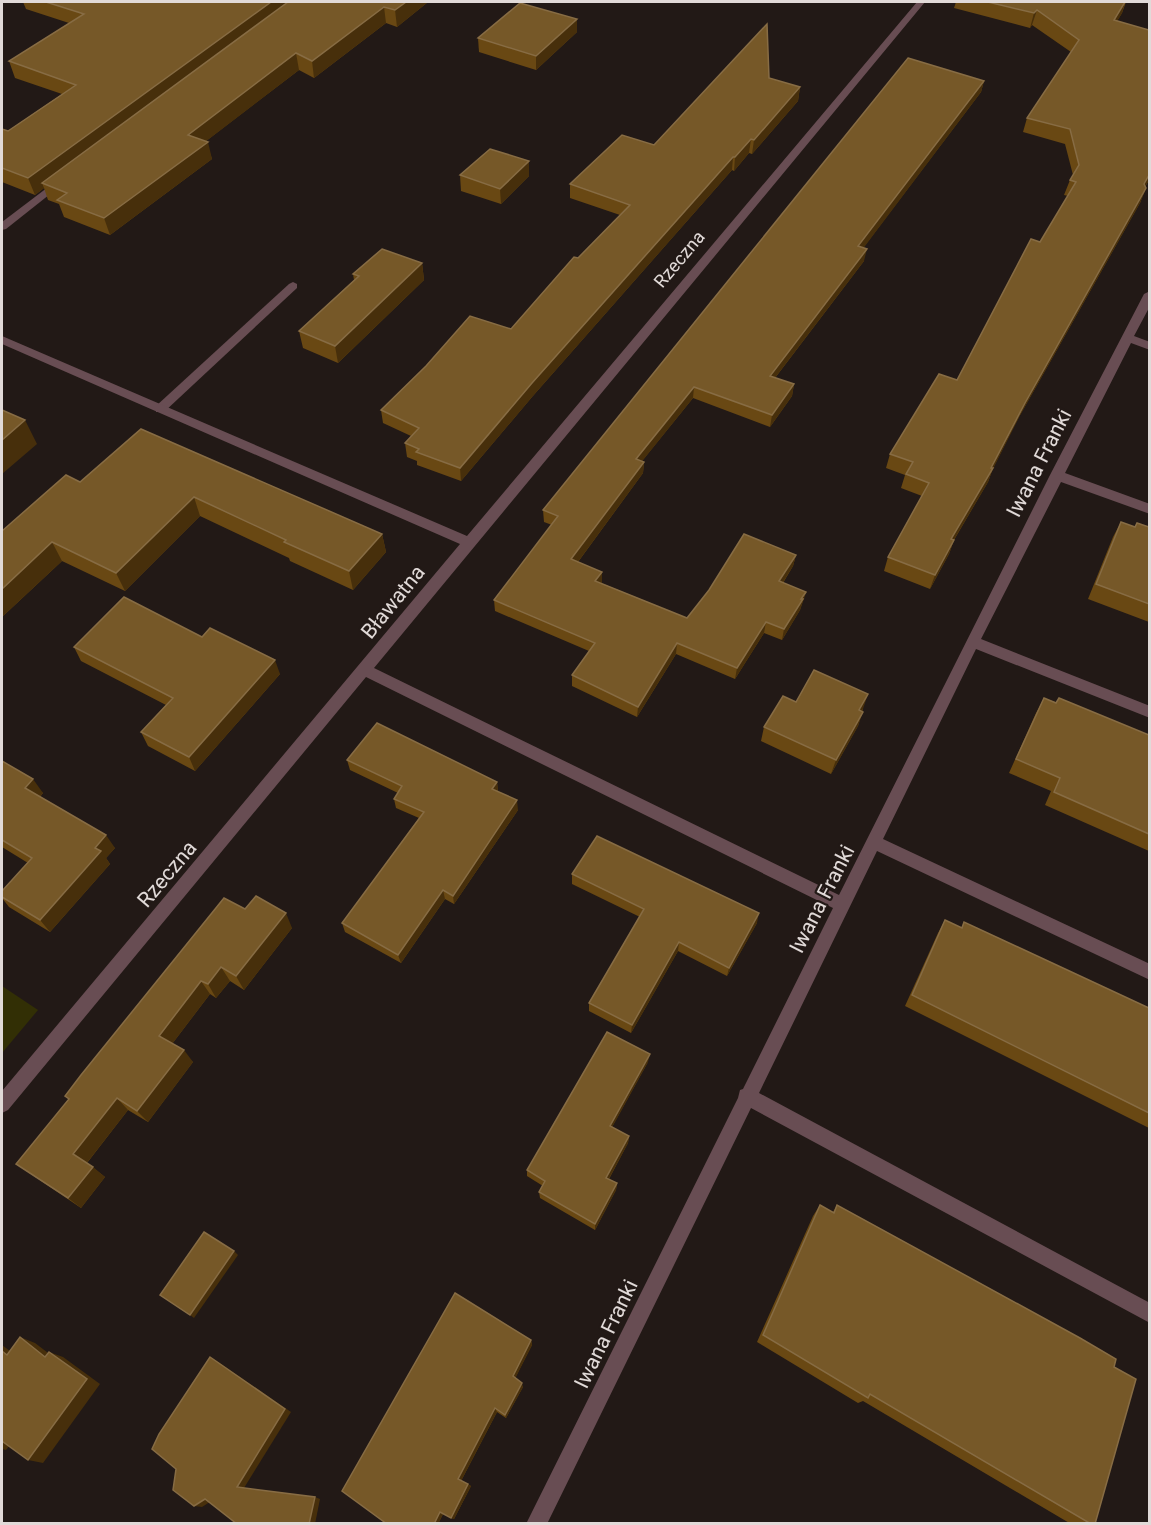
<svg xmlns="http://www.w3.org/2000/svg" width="1151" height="1525" viewBox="0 0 1151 1525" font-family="Roboto,sans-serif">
  <rect width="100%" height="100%" fill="#221916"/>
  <path fill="#322f05" d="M2 986 38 1010 2 1053Z"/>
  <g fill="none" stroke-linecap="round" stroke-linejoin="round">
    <path fill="#684d53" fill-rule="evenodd" d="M293 282 297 284V288L164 412H156V406L289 284Z"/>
    <g fill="#684d53" fill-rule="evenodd">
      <path d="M917 2H925L374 668 839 895 1050 475 1144 294 1150 291V306L1134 336 1150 342V350L1131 343 1065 473 1150 504V514L1061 482 981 639 1150 706V718L976 649 883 839 1150 964V980L877 851 759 1093 1150 1303V1323L751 1108 547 1524H526L738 1098 740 1090 743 1089 833 908 366 677 8 1110 2 1113V1091L460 544 2 344V336L467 536Z"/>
      <path d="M60 178 65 181 64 183 6 229 2 230V222Z"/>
    </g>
  </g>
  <g fill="#694813">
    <path d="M23 2H428L397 27 386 23 314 78 299 70 206 141 212 159 110 235 64 217 59 204 48 200 44 188 35 195 2 182V129L8 131 62 94 15 78 9 61 69 23 26 9Z"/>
    <path d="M956 2H1126L1122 13 1117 21 1149 30V180L1145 187 1146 188 1140 203 1019 417 993 468 988 482 954 540 949 554 930 589 884 571 888 557 922 496 901 488 905 475 886 468 890 454 957 380 1068 196 1064 195 1070 180 1073 175 1065 144 1023 132 1027 118 1071 52 1032 25 1030 28 954 8Z"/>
    <path d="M577 32 536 70 479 52 478 38Z"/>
    <path d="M769 78 800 87 798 101 752 154 749 153 734 171 732 170 532 397 461 481 417 465V461L407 457 405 443 411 436 383 423 381 410 426 366 511 329 620 215 570 198V184L654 145Z"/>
    <path d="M984 81 981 92 863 248 864 261 775 378 794 384 792 396 770 427 693 398 642 461 644 462 643 473 578 562 601 583 687 618 796 555 793 566 783 583 806 592 800 610 782 640 764 633 735 679 676 654 637 717 572 686V675L589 651 495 611 494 600 552 525 544 522 543 510Z"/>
    <path d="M529 161V176L501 204 461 191 460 175Z"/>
    <path d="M422 263 424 280 338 363 303 348 299 331 354 280 353 274Z"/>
    <path d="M141 429 382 534 386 552 353 590 290 561 289 558 200 516 125 591 62 561 2 617V531L80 482Z"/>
    <path d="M1121 522 1135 527H1149V622L1088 599 1113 537Z"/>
    <path d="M202 637 280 674 195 771 148 746 141 732 166 705 81 661 74 647Z"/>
    <path d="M1044 698 1149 735V851L1045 805 1051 791 1009 773 1036 713Z"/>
    <path d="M796 702 863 709 858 726 831 774 761 741 764 727Z"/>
    <path d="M347 760 497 782 498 792 518 810 454 904 445 899 401 963 345 932 342 923 419 818 396 808 394 799 398 793 350 770Z"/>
    <path d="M2 761 43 793 40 797 115 848 106 858 110 864 50 932 9 907 2 898V891L28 863 2 847Z"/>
    <path d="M572 874 757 923 727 976 678 951 631 1033 589 1011V1003L640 917 572 884Z"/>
    <path d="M245 909 292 928 244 990 230 981 216 998 210 994 172 1044 193 1062 148 1122 128 1110 87 1163 105 1177 81 1208 16 1164 69 1099 65 1096Z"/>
    <path d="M945 920 961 928 964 922 1149 1008V1128L905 1006 938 933Z"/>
    <path d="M648 1062 612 1127 629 1136 628 1143 609 1179 617 1183 616 1190 595 1230 540 1198 539 1192 543 1186 527 1176V1170Z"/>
    <path d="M820 1205 833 1212 837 1205 1114 1367 1095 1524H1071L863 1401 858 1403 757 1342 813 1216Z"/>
    <path d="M531 1340 532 1345 515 1378 523 1387 506 1418 497 1412 461 1481 471 1486 454 1519 443 1514 438 1524H387Z"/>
  </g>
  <g fill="#472f0b">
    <path d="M271 2H296L42 183 44 188 35 195 28 178Z"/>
    <path d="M406 2H428L397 27 395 10Z"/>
    <path d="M1125 2 1122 13 1109 35 1114 20Z"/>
    <path d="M384 7 386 23 314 78 312 61Z"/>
    <path d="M1037 10 1032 25 1030 28 1034 13Z"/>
    <path d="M577 19V32L536 70V56Z"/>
    <path d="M296 53 299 70 192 152 188 135Z"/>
    <path d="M984 81 981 92 856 258 858 246Z"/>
    <path d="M800 87 798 101 752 154 754 140Z"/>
    <path d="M751 139 749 153 734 171 735 157Z"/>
    <path d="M208 142 212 159 110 235 104 218Z"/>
    <path d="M733 157 732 170 532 397 461 481 460 468 532 383Z"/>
    <path d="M529 161V176L501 204 500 189Z"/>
    <path d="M1149 175V180L1138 199 1144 184Z"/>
    <path d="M1146 188 1140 203 1019 417 990 475 993 468 988 482 946 553 951 539 991 468 1025 403Z"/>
    <path d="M867 249 864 261 768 387 770 376Z"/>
    <path d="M422 263 424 280 338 363 335 346Z"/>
    <path d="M794 384 792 396 770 427 772 415Z"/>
    <path d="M694 387 693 398 635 470 636 459Z"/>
    <path d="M25 420 37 444 2 474V440Z"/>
    <path d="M644 462 643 473 572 570 571 559Z"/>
    <path d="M194 497 200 516 125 591 116 573Z"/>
    <path d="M382 534 386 552 353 590 349 571Z"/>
    <path d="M954 540 949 554 930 589 935 575Z"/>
    <path d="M52 542 62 561 2 617V589Z"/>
    <path d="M796 555 793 566 777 592 779 581Z"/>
    <path d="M602 572V583L595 592V581Z"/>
    <path d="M806 592 800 610 782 640 784 629Z"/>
    <path d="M766 622 764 633 735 679 737 668Z"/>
    <path d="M677 643 676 654 637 717 638 707Z"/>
    <path d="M275 660 280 674 195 771 189 757Z"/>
    <path d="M868 694 863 709 854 724 859 710Z"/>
    <path d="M863 712 858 726 831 774 836 760Z"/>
    <path d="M33 779 43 793 35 802 25 788Z"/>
    <path d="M497 782 498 792 492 789Z"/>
    <path d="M517 800 518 810 454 904 453 896Z"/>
    <path d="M106 835 115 848 106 858 110 864 50 932 40 920 95 848Z"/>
    <path d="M443 890 445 899 401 963 398 955Z"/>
    <path d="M286 913 292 928 244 990 236 976Z"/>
    <path d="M759 913 757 923 727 976 729 968Z"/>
    <path d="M679 942 678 951 631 1033 632 1025Z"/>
    <path d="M221 967 230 981 216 998 208 984Z"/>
    <path d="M201 981 210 994 169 1048 159 1036Z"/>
    <path d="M184 1050 193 1062 148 1122 137 1111Z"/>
    <path d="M650 1054 648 1062 609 1133 610 1126Z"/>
    <path d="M117 1098 128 1110 86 1164 73 1154Z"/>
    <path d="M629 1136 628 1143 606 1184V1178Z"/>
    <path d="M93 1167 105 1177 81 1208 68 1198Z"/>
    <path d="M617 1183 616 1190 595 1230V1224Z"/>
    <path d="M234 1251 238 1255 194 1318 190 1315Z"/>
    <path d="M20 1337 35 1343 60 1362 45 1357Z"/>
    <path d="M531 1340 532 1345 514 1381 513 1376Z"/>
    <path d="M2 1345 22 1360 7 1355 2 1351Z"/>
    <path d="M49 1352 63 1357 100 1384 43 1463 28 1460Z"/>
    <path d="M210 1357 217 1361 291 1412 244 1488 237 1487Z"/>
    <path d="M522 1383 523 1387 506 1418 505 1415Z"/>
    <path d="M495 1408 497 1412 461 1481 458 1479Z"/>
    <path d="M2 1438 13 1441 6 1450 2 1449Z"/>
    <path d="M468 1484 471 1486 454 1519 451 1518Z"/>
    <path d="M315 1497 320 1499 315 1524H309Z"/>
    <path d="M205 1499 213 1500 202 1507 194 1506Z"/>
    <path d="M440 1512 443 1514 438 1524H434Z"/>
  </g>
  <g fill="#765828" stroke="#876c44" stroke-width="1.5">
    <path d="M46 2H271L28 178 2 168V129L8 131 76 85 9 61 84 14Z"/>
    <path d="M288 2H406L395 10 384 7 312 61 296 53 188 135 208 142 104 218 57 200 67 193 42 183Z"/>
    <path d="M988 2H1125L1114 20 1149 30V175L1144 184 1146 188 1025 403 991 468H993L951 539 954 540 935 575 888 557 929 483 906 474 913 462 890 454 939 374 957 380 1031 239 1040 242 1076 182 1070 180 1079 165 1070 129 1027 118 1079 40 1037 10 1034 13Z"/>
    <path d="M520 3 577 19 536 56 478 38Z"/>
    <path d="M767 24 769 78 800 87 754 140 751 139 735 157H733L532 383 460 468 416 452 419 449 405 443 419 428 381 410 426 366 470 316 511 329 574 257 578 258 630 205 570 184 622 135 654 145Z"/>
    <path d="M908 58 984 81 858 246 867 249 770 376 794 384 772 415 694 387 636 459 644 462 571 559 602 572 595 581 687 618 709 590 744 534 796 555 779 581 806 592 801 599H803L784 629 766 622 737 668 677 643 638 707 572 675 595 643 494 600 558 516 543 510Z"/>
    <path d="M490 149 529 161 500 189 460 175Z"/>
    <path d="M382 249 422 263 335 346 299 331 359 276 353 274Z"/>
    <path d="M2 410 25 420 2 440Z"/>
    <path d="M141 429 382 534 349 571 284 542 286 540 194 497 116 573 52 542 2 589V531L66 475 80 482Z"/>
    <path d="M1121 522 1135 527 1137 523 1149 527V604L1096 584Z"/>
    <path d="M124 597 202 637 210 628 275 660 189 757 141 732 173 698 74 647Z"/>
    <path d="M814 670 868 694 859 710 863 712 836 760 764 727 783 696 796 702Z"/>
    <path d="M1044 698 1056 703 1059 698 1149 735V834L1054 792 1060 778 1016 759Z"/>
    <path d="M377 723 497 782 492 789 517 800 453 896 443 890 398 955 342 923 424 812 394 799 402 786 347 760Z"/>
    <path d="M2 761 33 779 25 788 106 835 95 848 101 851 40 920 2 897V891L32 858 2 840Z"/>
    <path d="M597 836 759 913 729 968 679 942 632 1025 589 1003 644 909 572 874Z"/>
    <path d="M256 896 286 913 236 976 221 967 208 984 201 981 159 1036 184 1050 137 1111 117 1098 73 1154 93 1167 68 1198 16 1164 69 1099 65 1096 81 1075 224 898 245 909Z"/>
    <path d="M945 920 962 928 964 922 1149 1008V1113L912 995Z"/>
    <path d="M607 1032 650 1054 610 1126 629 1136 606 1178 617 1183 595 1224 539 1192 545 1181 527 1170Z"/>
    <path d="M820 1205 834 1213 837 1205 1080 1338 1116 1359 1114 1367 1136 1379 1095 1524H1091L870 1394 868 1398 763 1335Z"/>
    <path d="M204 1232 234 1251 190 1315 160 1295Z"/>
    <path d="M455 1293 531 1340 513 1376 522 1383 505 1415 495 1408 458 1479 468 1484 451 1518 440 1512 434 1524H387L342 1491Z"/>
    <path d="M20 1337 45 1357 49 1352 87 1379 28 1460 2 1441V1351L7 1355Z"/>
    <path d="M210 1357 285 1409 237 1487 315 1497 309 1524H237L205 1499 194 1506 173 1490 176 1469 152 1449 159 1434Z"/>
  </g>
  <g text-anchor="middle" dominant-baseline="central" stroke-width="4.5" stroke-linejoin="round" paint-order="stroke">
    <g font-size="18" fill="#e1dad8" stroke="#221916">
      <text transform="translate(679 259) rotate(-50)">Rzeczna</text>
    </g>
    <g font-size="21" fill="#e1dad8" stroke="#221916">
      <text transform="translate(1039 463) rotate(-63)">Iwana Franki</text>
      <text transform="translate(393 602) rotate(-51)">Bławatna</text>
      <text transform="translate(167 874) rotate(-50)">Rzeczna</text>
      <text transform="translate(822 899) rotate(-63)">Iwana Franki</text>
      <text transform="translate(606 1334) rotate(-64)">Iwana Franki</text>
    </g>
  </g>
  <rect width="1151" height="1525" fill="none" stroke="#e1dad8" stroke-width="6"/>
</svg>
